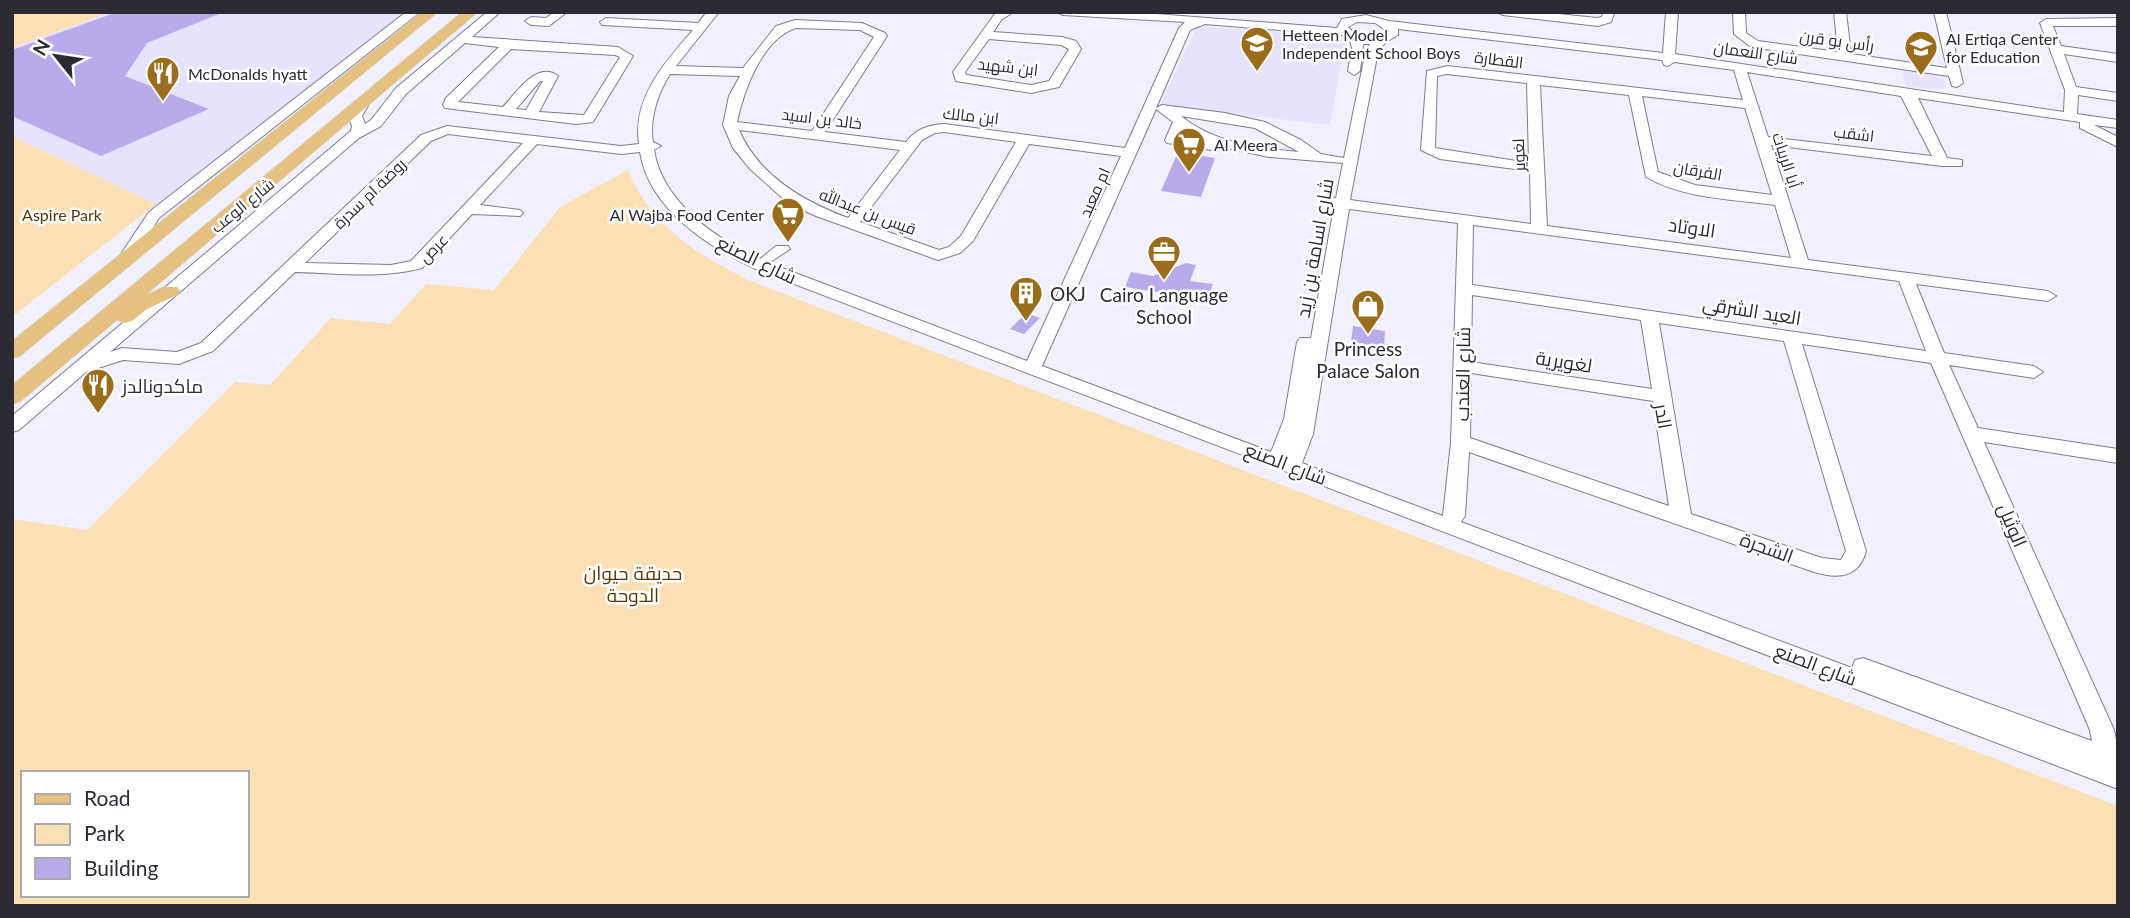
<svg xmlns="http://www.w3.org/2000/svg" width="2130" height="918" viewBox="0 0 2130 918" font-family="Lato,Cairo,sans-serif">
  <rect width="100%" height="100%" fill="#f3f0fe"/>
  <g fill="#e8e3fc">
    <path d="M110 12H418L174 209 156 204 12 136V48Z"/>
    <path d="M1197 26 1340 37 1345 40 1330 125 1160 105Z"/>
    <path d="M1902 70 1931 74 1944 80 1946 88 1925 89 1906 86Z"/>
  </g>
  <g fill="#fbe0b6" fill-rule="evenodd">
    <path d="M12 12H110L12 48Z"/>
    <path d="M12 136 156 204 12 317Z"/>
    <path d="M628 170C652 228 695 252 748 280L2118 806V906H12V519L87 530 235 382 270 385 331 318 390 324 426 284 494 290 560 207ZM23 773H247V895H23Z"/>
  </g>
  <g fill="#b9abea">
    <path d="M117 12H224L147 43 125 76 209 109 101 156 12 116V50Z"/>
    <path d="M1178 152 1215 158 1201 197 1161 191Z"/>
    <path d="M1186 263 1196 265 1190 281 1213 284 1207 300 1125 287 1131 272 1153 276Z"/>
    <path d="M1026 313 1040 318 1024 334 1010 329Z"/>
    <path d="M1353 326 1385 331 1384 347 1351 342Z"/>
  </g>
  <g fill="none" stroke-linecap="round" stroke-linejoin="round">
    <defs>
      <g id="minor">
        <path d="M406 12H420L159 218 129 266H117L115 263 149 212Z"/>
        <path d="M487 12H500L472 37 618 47 633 56 593 122 576 124 445 108 443 105 446 98 499 47 465 43 406 94 381 126 359 138 110 352 122 348 177 352 201 343 421 135 447 126 621 146 639 144C632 98 665 62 693 30L602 25 600 22 606 18 698 23 707 12H719L676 66 743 68 776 26 795 20 862 23 885 33 887 36 825 132 906 142C916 129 928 125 944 124L1125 148 1179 28 1185 22 1063 15 1057 12H1130L1337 28 1342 19 1366 15 1389 21 1663 53 1666 12H1678L1675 54 2064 112 2065 90 2040 23 2046 19 2118 18V26H2053L2061 46 2118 54V62L2064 54 2076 87 2118 93V101L2078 95 2077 114 2118 120V128L2094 125 2118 137V147L2080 128V122L1918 98 1947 158 1962 160V166H1942L1771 145 1808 260 2048 291 2056 296 2048 301 1916 284 1944 353 2034 366 2043 372 2034 378 1949 365 1978 428 2118 449V463L1984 442 2114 730 2118 749V789L760 271C711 249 649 210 640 152L621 154 537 144 480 205 520 210 523 213 520 216 472 214 422 268C380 279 337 273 295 272L213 351 179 364 123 360 86 372 19 430 12 432V416L351 131 352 126 348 116 357 101 362 100 369 104 362 116 365 124 371 120 396 88ZM1357 22 1375 23 1387 31C1374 40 1359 39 1348 27ZM1205 24 1342 35 1350 40 1352 48 1348 71 1354 75 1360 71 1363 44H1370L1366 50 1344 158 1321 154 1301 140 1265 122 1225 113 1162 105 1156 108 1190 30ZM796 28 860 30 874 37 812 131 737 122C744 90 762 39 796 28ZM1398 29 1662 60 1664 65 1668 66 1674 62 1734 70 1743 100 1447 66 1427 71 1421 150 1440 159 1530 171 1531 224 1350 200 1378 51 1386 42 1398 35ZM511 49 615 55 620 57 584 115 539 112 558 76C537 60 516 93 503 107L458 102ZM1747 72 1901 96 1932 156 1768 137ZM670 74 740 76 729 96 723 125 733 148 750 169 788 203 816 216 938 260 960 253 973 241 1029 144 1121 156 1027 361 769 263 790 249 788 246H776L760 259C716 239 662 202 654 150L661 146 653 142C649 119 658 93 670 74ZM1447 74 1527 83 1529 163 1435 148 1437 76ZM540 81H543L526 110 516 109ZM1540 85 1629 95 1646 177C1684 199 1732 199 1775 205L1791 258 1547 226ZM1642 96 1745 108 1772 195 1695 185 1658 172ZM1156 109 1173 122 1165 140 1167 143 1211 150 1218 146 1269 157 1343 163 1336 198 1325 199 1323 202 1334 207 1311 338H1300L1297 342 1284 419 1271 452 1042 366ZM1181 116 1255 128 1299 152C1258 148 1214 143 1181 116ZM739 130 900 150 848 218C803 201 759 176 739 130ZM1183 130 1203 141 1180 137ZM944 132 1016 142 961 236 949 247 939 250 860 222 922 140 935 133ZM448 134 523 143 411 261 391 265 305 263 431 141ZM1349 209 1458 223 1451 442 1443 516 1302 463 1313 434ZM1473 225 1899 281 1926 351 1472 285ZM1472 295 1641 320 1652 389 1471 362ZM1659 323 1784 341 1846 551 1841 560 1822 558 1691 514ZM1802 344 1931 363 2090 730 2092 741 1863 658 1855 660 1852 668 1461 522 1465 516 1469 452 1814 572C1838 579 1859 578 1866 551ZM1471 373 1653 401 1669 506 1470 438Z"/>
        <path d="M554 12H567L549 26 531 25 525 21 531 17 546 18Z"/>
        <path d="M998 12H1014L1002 19 993 32 1062 37 1076 41 1081 49 1059 87 1031 93 956 81 953 72 994 15ZM989 39 1061 45 1069 49 1049 81 1031 85 966 75 965 72Z"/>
        <path d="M1497 12H1539L1597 18 1602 17 1603 12H1615L1611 22 1598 26 1503 15Z"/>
        <path d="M1733 12H1745L1746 33 1758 41 1838 52 1834 12H1846L1851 54 1947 68 1934 12H1946L1963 83 1957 87 1952 86 1949 76 1751 47 1734 34Z"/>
      </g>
      <g id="major">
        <path d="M422 12H438L19 357 12 358V341Z"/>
        <path d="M462 12H478L146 295 163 287H177L180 291 177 295 147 309 132 321 125 323 117 320 20 402 12 404V385Z"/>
      </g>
    </defs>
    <use href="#minor" stroke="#807b90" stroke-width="2"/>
    <use href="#major" stroke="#d5d4d6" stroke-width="1"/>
    <use href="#minor" fill="#fff" fill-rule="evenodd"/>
    <use href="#major" fill="#e4c181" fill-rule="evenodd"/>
  </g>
  <defs>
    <symbol id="school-pin" viewBox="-11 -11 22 30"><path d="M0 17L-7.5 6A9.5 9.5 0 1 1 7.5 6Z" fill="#996d1c" stroke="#fff"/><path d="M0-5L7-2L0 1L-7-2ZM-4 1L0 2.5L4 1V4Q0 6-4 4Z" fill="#fff"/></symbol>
    <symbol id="restaurant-pin" viewBox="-11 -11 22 30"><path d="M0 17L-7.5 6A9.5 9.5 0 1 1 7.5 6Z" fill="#996d1c" stroke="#fff"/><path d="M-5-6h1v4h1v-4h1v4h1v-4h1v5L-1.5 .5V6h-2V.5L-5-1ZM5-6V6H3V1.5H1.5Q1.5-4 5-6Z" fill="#fff"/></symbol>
    <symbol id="supermarket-pin" viewBox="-11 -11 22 30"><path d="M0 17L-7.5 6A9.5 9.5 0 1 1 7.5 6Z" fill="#996d1c" stroke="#fff"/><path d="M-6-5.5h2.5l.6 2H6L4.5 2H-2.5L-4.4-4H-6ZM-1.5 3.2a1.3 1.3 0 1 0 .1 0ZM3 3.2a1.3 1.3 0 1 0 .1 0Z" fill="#fff"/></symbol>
    <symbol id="office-pin" viewBox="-11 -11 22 30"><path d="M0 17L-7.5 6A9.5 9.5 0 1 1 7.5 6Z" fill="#996d1c" stroke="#fff"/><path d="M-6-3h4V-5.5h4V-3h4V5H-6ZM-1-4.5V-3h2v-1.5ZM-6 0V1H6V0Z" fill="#fff"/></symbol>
    <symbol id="building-pin" viewBox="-11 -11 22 30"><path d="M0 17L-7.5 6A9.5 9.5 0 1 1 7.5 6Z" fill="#996d1c" stroke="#fff"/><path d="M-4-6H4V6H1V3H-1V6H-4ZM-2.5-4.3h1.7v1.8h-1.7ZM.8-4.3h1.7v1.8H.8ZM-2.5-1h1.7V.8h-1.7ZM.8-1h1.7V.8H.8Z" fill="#fff"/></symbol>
    <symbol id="shop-pin" viewBox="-11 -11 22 30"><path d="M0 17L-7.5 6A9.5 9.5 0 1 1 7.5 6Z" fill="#996d1c" stroke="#fff"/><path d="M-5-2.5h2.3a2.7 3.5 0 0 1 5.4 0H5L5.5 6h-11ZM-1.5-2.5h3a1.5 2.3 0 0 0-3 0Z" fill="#fff"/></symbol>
  </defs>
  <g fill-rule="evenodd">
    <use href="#school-pin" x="1238" y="24" width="38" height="52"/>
    <use href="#school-pin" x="1902" y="28" width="38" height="52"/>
    <use href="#restaurant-pin" x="144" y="54" width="38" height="52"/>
    <use href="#supermarket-pin" x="1170" y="125" width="38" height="52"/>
    <use href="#supermarket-pin" x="769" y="195" width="38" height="52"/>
    <use href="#office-pin" x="1145" y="233" width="38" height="52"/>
    <use href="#building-pin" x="1007" y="274" width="38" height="52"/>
    <use href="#shop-pin" x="1349" y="287" width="38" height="52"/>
    <use href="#restaurant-pin" x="79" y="366" width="38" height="52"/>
  </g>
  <g text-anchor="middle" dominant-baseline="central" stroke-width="5" stroke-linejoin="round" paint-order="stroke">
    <g font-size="16" fill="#2c2a33" stroke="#fff" text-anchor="start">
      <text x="1282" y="34">Hetteen Model<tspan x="1282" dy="18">Independent School Boys</tspan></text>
      <text x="1946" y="38">Al Ertiqa Center<tspan x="1946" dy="18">for Education</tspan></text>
      <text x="188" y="73">McDonalds hyatt</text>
      <text x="1214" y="144">Al Meera</text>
      <text x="764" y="214" text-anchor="end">Al Wajba Food Center</text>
    </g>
    <g font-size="16" fill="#2c2a33" stroke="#fff">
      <text transform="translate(1837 40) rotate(8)">رأس بو قرن</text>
      <text transform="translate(1756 52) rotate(8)">شارع النعمان</text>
      <text transform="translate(1499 59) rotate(7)">القطارة</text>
      <text transform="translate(1008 66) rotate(6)">ابن شهيد</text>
      <text transform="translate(971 115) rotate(6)">ابن مالك</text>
      <text transform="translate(822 118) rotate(7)">خالد بن اسيد</text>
      <text transform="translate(1854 133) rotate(7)">اشقب</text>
      <text transform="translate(1518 155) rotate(-92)">لغوير</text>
      <text transform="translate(1787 160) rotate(72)">أبا الربيات</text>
      <text transform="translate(1698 170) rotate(10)">الفرقان</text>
      <text transform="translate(1094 192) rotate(-66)">ام معبد</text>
      <text transform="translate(369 193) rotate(-44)">روضة ام سدرة</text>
      <text transform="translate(242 205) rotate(-39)">شارع الوعب</text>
      <text transform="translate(868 211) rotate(21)">قيس بن عبدالله</text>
      <text transform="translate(433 248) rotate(-45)">عرص</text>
    </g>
    <g font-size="16" fill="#543a07" stroke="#fff">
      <text x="62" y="214">Aspire Park</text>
    </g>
    <g font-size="19" fill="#2c2a33" stroke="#fff">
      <text transform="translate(1692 227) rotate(8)">الاوتاد</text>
      <text transform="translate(1314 248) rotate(-80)">شارع اسامة بن زيد</text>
      <text transform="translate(757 259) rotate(26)">شارع الصنع</text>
      <text transform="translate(1752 310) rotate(9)">العيد الشرقي</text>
      <text transform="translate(1564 361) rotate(9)">لغويرية</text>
      <text transform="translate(1462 374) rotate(-89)">شارع العندب</text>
      <text transform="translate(1664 416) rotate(80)">الدر</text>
      <text transform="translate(1286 463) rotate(21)">شارع الصنع</text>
      <text transform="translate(2013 525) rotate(67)">الوثيل</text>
      <text transform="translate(1767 547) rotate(20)">الشجرة</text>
      <text transform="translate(1816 664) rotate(21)">شارع الصنع</text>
    </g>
    <g font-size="19" fill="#2c2a33" stroke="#fff" text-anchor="start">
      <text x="1050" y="293">OKJ</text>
      <text x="1164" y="294" text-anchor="middle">Cairo Language<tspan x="1164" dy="22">School</tspan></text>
      <text x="1368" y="348" text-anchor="middle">Princess<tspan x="1368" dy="22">Palace Salon</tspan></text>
      <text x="122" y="385">ماكدونالدز</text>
    </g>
    <g font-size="19" fill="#543a07" stroke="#fff">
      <text x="633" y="572">حديقة حيوان<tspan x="633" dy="22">الدوحة</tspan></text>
    </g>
  </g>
  <rect width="2130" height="918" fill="none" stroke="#2c2a33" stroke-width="28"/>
  <rect x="21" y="771" width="228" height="126" fill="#ffffff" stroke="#abaaad" stroke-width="2"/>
  <rect x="35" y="794" width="35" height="10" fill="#e4c181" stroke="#abaaad" stroke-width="2"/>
  <text x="84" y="806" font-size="21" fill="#2c2a33">Road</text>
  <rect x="35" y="824" width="35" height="21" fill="#fbe0b6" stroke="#abaaad" stroke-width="2"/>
  <text x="84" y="841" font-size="21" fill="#2c2a33">Park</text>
  <rect x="35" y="858" width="35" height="21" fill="#b9abea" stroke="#abaaad" stroke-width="2"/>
  <text x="84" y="876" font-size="21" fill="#2c2a33">Building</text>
  <g transform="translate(56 56) rotate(300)" stroke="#ffffff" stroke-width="5" paint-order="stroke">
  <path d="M0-5L12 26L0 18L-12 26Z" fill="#2c2a33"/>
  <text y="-10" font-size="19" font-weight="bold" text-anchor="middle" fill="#2c2a33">N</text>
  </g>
</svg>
